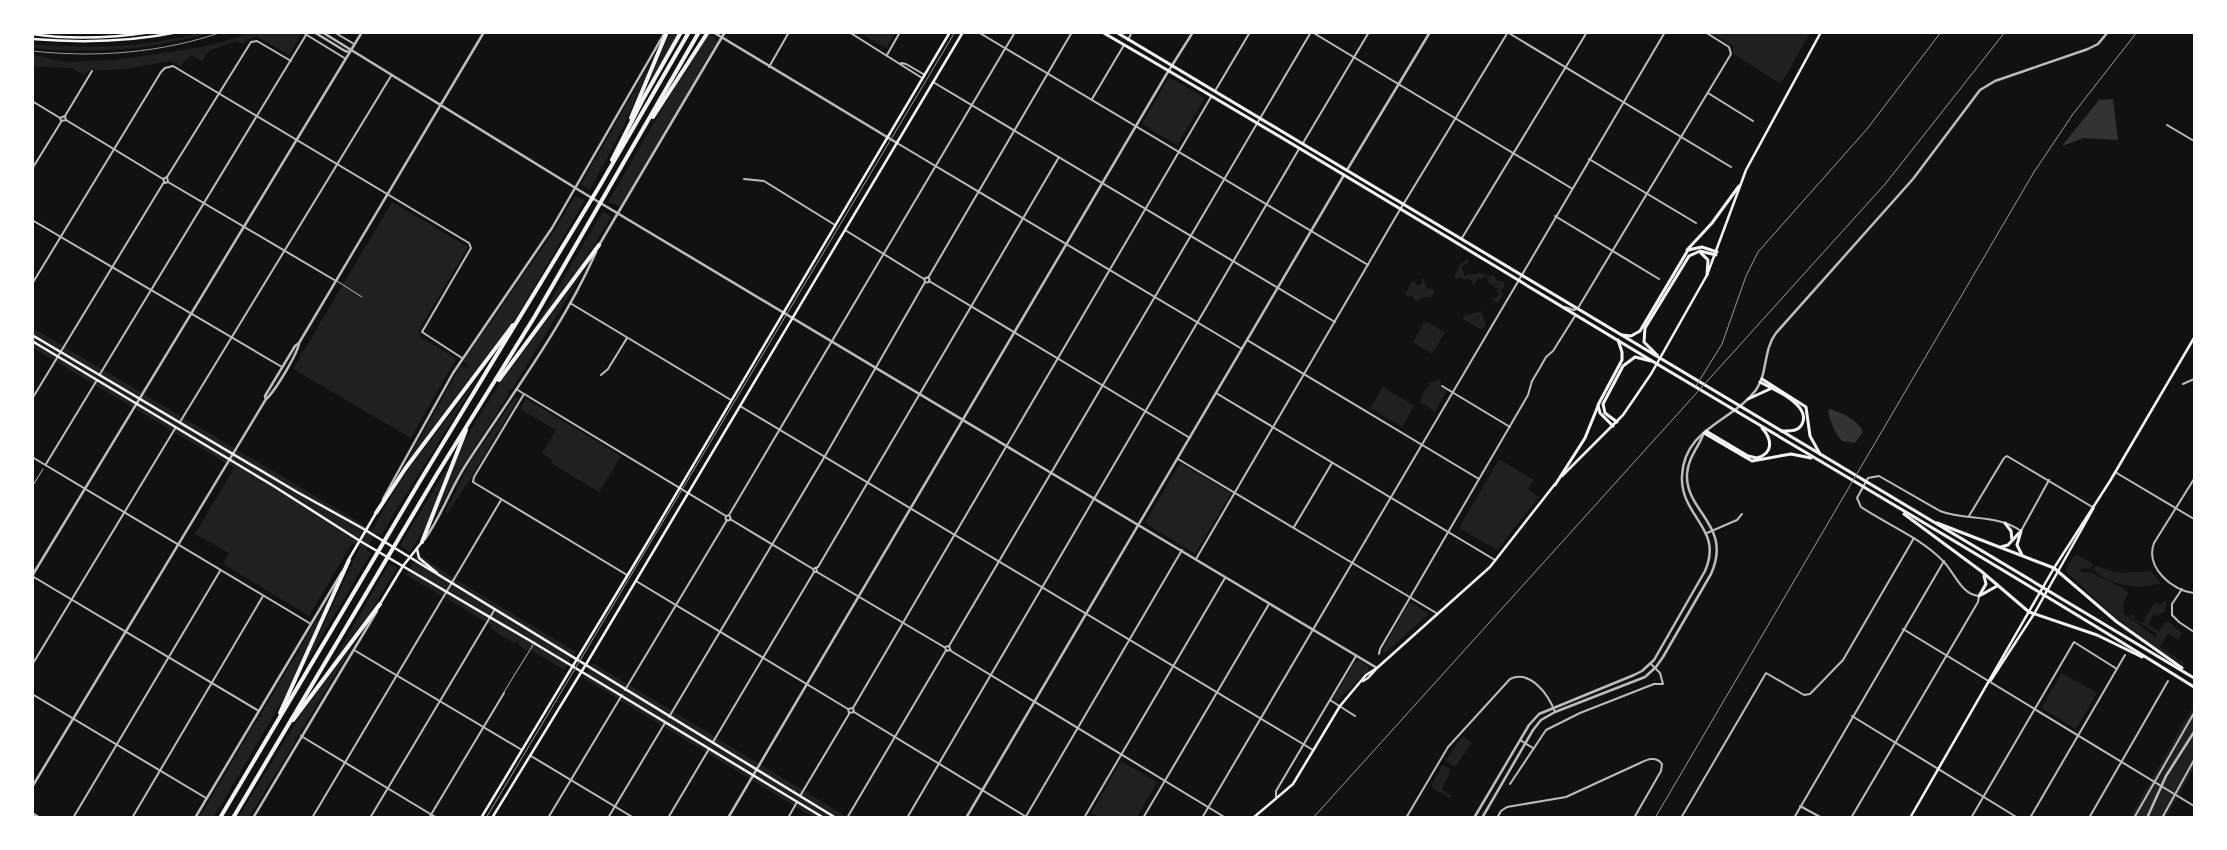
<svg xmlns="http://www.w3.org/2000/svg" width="2227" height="850" viewBox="0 0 2227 850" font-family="'Asap Condensed',sans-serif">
  <rect width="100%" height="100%" fill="#111"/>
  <g fill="#202020">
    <path d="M298 32 301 35 289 55 256 36 247 40 243 44 236 41 209 51 202 61 191 56 187 58 181 66 170 61 126 69 88 71 84 75 72 68 33 66V55L66 62 114 60 196 48 226 41 248 33Z"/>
    <path d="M198 33H210C145 50 100 54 33 48V44C93 49 139 48 198 33Z"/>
    <path d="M670 33H680L646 88Z"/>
    <path d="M893 33 895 34 886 48 860 33Z"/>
    <path d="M1710 33H1810L1781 84 1733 54V46Z"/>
    <path d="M709 34 716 38 717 42 620 206 608 202 682 75Z"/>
    <path d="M652 60 624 126 590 190 581 184Z"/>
    <path d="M1169 77 1205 98 1177 145 1142 124Z"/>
    <path d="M575 196 585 200 517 316 403 468 461 365 472 369 464 362V360L552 234Z"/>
    <path d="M392 202 468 247 420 328 419 333 421 337 456 359 411 438 293 369Z"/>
    <path d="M603 211 611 217 583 263 531 334Z"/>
    <path d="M1466 259 1470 261 1462 267 1464 275 1481 273 1488 276 1494 274 1496 280 1504 282 1505 286 1501 290 1503 295 1498 303 1492 300 1494 297 1496 299 1499 294 1496 291 1498 289 1487 282 1489 279 1484 276 1481 279 1478 277 1474 286 1472 285 1473 282 1469 279 1465 280 1459 277 1457 279 1454 278 1459 266Z"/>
    <path d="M584 271 511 391 508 389 509 394 462 467 433 520 460 448 470 431 503 378Z"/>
    <path d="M1421 278 1425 279 1424 283 1428 288 1433 289 1434 293 1431 298 1424 297 1416 302 1411 295 1408 298 1405 292 1408 290 1410 284 1415 280 1416 285H1420L1422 282Z"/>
    <path d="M1481 311 1486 323 1482 330 1463 319V316Z"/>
    <path d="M1425 321 1445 332 1432 354 1413 342Z"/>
    <path d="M33 328 372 530 401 479 481 374 381 535 376 533 366 550 371 553 302 670 360 547 352 543 309 616 223 564 229 553 195 534 234 468 33 348Z"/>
    <path d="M1439 380 1442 382 1439 387 1447 391 1434 413 1428 406 1421 404C1419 397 1425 389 1430 386L1428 383Z"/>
    <path d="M1383 387 1414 406 1402 427 1370 408Z"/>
    <path d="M515 397 518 399 470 479 447 514 446 511 468 466Z"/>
    <path d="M526 399 621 456 599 492 551 463 552 460 542 453 556 430 520 409Z"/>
    <path d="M1501 460 1534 480 1528 489 1539 497 1497 550 1459 528 1498 461Z"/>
    <path d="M451 461 428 523 410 552 400 546Z"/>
    <path d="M1180 463 1231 493 1195 554 1145 523Z"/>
    <path d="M419 554 450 576 576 652 564 670 529 649 526 651 519 645V643L516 641 514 643 491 629V625L406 575Z"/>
    <path d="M2078 554 2082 559 2083 558 2093 564 2090 569 2083 568 2080 572H2089L2121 587 2128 593 2123 605 2124 614 2155 637 2157 634 2130 617 2132 614 2135 616 2134 618 2142 623 2155 602 2160 604 2167 600 2165 612 2153 615 2148 625 2159 631 2165 622 2170 623 2182 633 2178 640 2168 634 2160 647 2185 664 2183 666 2115 618 2067 572 2066 570 2073 557Z"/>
    <path d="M389 564 397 568 368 616 325 675Z"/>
    <path d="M2096 566 2118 573 2151 571 2160 583C2144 591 2104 585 2094 569Z"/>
    <path d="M337 585 286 694 217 812 214 817 199 818 256 721H260L258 717H262L261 714Z"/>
    <path d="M1409 603H1412L1429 614 1385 653 1382 651Z"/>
    <path d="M360 634 297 738 294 737 296 741 249 817 238 818 301 714Z"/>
    <path d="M1359 660 1368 666 1369 670 1336 702 1334 697 1355 662Z"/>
    <path d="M593 663 847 817H813L583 678Z"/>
    <path d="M2062 673 2097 693 2076 729 2041 708Z"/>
    <path d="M2194 705V768L2166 817 2130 818Z"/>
    <path d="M1463 736 1472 743 1455 767 1445 760Z"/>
    <path d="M1121 761 1157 782 1137 817H1098L1091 813Z"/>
    <path d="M1444 765 1450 769C1450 772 1443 787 1442 789L1452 796 1450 798 1431 787 1441 767Z"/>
  </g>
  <g fill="#333">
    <path d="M2113 99 2118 140 2084 138 2062 146 2099 100Z"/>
    <path d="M1830 409C1842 413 1858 420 1863 432L1855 443 1842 441C1834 433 1831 422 1828 411Z"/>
  </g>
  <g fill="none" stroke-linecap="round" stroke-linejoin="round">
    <g stroke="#bcbcbc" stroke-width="1">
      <path d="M337 281 362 297"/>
      <path d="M504 692 533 645"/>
    </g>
    <path stroke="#bcbcbc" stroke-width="1" d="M32 487 43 469"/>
    <g stroke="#bcbcbc" stroke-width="2">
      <path d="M302 32 346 59"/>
      <path d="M334 32 354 44"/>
      <path d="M849 32 922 78"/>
      <path d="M978 32 1368 265"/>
      <path d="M1312 32 1571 188"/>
      <path d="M1507 32 1731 167"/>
      <path d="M1128 40 1132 32"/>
      <path d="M887 55 900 32"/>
      <path d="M901 63 906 64 925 75"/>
      <path d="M769 67 789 32"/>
      <path d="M933 82 1335 322"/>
      <path d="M1215 91 1250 32"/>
      <path d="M1708 93 1753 121"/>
      <path d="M1092 99 1124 45"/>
      <path d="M32 101 60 118"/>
      <path d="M65 116 92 71"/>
      <path d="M66 120 65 116 60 118 61 121 66 120 163 179"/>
      <path d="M2167 125 2194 141"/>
      <path d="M897 143 1242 349"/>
      <path d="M1303 143 1369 32"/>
      <path d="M1589 159 1696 223"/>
      <path d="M32 169 61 122"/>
      <path d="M167 177 251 42 257 41 291 61"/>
      <path d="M744 179 764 181 835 225"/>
      <path d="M168 182 167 177 163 179 165 183 168 182 336 281"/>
      <path d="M1555 216 1659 279"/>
      <path d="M32 220 282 367"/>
      <path d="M845 230 924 279"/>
      <path d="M1462 238 1587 32"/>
      <circle cx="927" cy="280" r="2.5"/>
      <path d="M928 278 1072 32"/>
      <path d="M929 281 1190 438"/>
      <path d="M32 284 161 72 165 68 173 66 469 243 471 248 422 332 462 358"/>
      <path d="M570 303 731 400"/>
      <path d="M1565 307 1574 310 1578 308 1731 54 1729 47 1705 32"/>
      <path d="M1247 340 1479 479"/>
      <path d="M100 374 306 35"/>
      <path d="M601 375 608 369 627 338"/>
      <path d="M2183 384 2194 379"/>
      <path d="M1442 386 1510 427"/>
      <path d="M516 389 726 516"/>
      <path d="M1216 393 1495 560"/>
      <path d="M524 394 474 477 473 482 627 575"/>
      <path d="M32 399 164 182"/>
      <path d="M740 406 1313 750"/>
      <path d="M180 422 391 76"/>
      <path d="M32 457 311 624"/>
      <path d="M1178 459 1438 614"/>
      <path d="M46 464 97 380"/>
      <path d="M2115 472 2194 519"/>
      <path d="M2194 479 2154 543C2145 567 2172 591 2194 593"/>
      <path d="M729 515 1015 32"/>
      <circle cx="728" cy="518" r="2.5"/>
      <path d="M1969 516 2004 458 2007 456 2094 508"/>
      <path d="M730 519 813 569"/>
      <path d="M1294 527 1332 463"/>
      <path d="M1707 533 1737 520 1742 514"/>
      <path d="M1196 559 1398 213 1508 32"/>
      <path d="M816 568 817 572H814L813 569 818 567 1059 157"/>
      <path d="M817 572 944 647"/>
      <path d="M32 576 259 711"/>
      <path d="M636 581 848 709"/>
      <path d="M2182 589 2172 604V615L2179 622 2194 632"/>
      <path d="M1903 629 2194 806"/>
      <path d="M949 646 1311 32"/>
      <path d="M354 650 522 750"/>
      <path d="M950 650 946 651 945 647 949 646 951 651 1226 818"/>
      <path d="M1379 654 1380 649 1528 395 1532 381 1538 371 1546 357 1553 351 1575 316"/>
      <path d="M32 665 176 427"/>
      <path d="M625 690 727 520"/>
      <path d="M32 694 206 798"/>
      <path d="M1330 700 1355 716"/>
      <path d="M853 708 1211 97"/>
      <path d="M854 712 849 713 848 709 853 708 854 712 1028 818"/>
      <path d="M1852 716 2018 818"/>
      <path d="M669 717 825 456 925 282"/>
      <path d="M301 736 437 818"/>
      <path d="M1520 740 1533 748"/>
      <path d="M713 742 814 572"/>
      <path d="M531 756 634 818"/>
      <path d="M1510 784 1546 730 1580 713 1654 684H1663L1660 673 1651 664"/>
      <path d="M800 796 849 714"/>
      <path d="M1276 799V791L1356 656"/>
      <path d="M1800 806 1822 818"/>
      <path d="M73 818 220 571"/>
      <path d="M132 818 263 596"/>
      <path d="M312 818 501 500"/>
      <path d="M370 818 495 609"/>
      <path d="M429 818 504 693"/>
      <path d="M548 818 622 695"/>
      <path d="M608 818 665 723"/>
      <path d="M668 818 709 749"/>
      <path d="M788 818 797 802"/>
      <path d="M847 818 945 652"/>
      <path d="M907 818 1299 149"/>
      <path d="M1025 818 1182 550"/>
      <path d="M1084 818 1225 578"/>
      <path d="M1143 818 1269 604"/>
      <path d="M1202 818 1665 32"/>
      <path d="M1406 818 1448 747 1510 679C1531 669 1549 696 1555 712"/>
      <path d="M1497 818 1501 811 1507 807 1566 797 1640 763C1648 759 1656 756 1662 764L1661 771 1634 818"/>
      <path d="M1681 818 1766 673 1804 695 1810 694 1843 660 1914 538"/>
      <path d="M1794 818 1944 561"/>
      <path d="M1851 818 1978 602 1979 596C1961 595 1954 571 1942 560 1919 537 1888 525 1861 507L1857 498 1868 478 1879 476 1940 511C1966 521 1998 514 2021 531L2049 480"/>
      <path d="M1971 818 2074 642 2117 669"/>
      <path d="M2030 818 2125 655"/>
      <path d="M2089 818 2168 681"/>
      <path d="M2134 818 2194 713"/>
      <path d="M2162 818 2194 760"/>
    </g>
    <g stroke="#bcbcbc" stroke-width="2.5">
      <path d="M314 32 345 51 350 52"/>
      <path d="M322 32 582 192 1377 668"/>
      <path d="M713 32 897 143"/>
      <path d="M1347 170 1430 32"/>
      <path d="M599 245 725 32"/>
      <path d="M266 399 265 396 295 346 299 343"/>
      <path d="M383 499 453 373 552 228 664 34"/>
      <path d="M425 539C442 515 451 487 467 463 512 394 563 327 596 252"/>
      <path d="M32 576 362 32"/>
      <path d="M32 787 266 399C274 393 298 353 299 343L484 32"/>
      <path d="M32 813 40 818"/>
      <path d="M195 818 342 572"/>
      <path d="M253 818 377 611"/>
      <path d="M728 818 1166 75 1193 32"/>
      <path d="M966 818 1344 175"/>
      <path d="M1474 818 1529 725 1539 714 1634 675 1642 671 1654 660 1705 571C1724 528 1680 517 1682 476 1684 428 1733 421 1756 390 1768 373 1763 350 1776 333L1913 179 1980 90 1995 81 2088 49 2098 44 2108 32"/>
      <path d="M1482 818 1533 730 1541 720 1555 712 1645 677 1656 667 1663 657 1711 574C1733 525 1685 512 1687 474 1688 458 1698 448 1703 435"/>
      <path d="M2147 818 2166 776 2194 732"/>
    </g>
    <g stroke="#f5f5f5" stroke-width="2.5">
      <path d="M32 34C72 40 112 38 152 32"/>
      <path d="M32 39C81 43 130 42 178 32"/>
      <path d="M32 335 297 492 362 528 836 818"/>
      <path d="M32 341 272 485 360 541 534 643 824 818"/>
      <path d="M1562 476 1623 415 1651 374 1707 275 1746 170 1821 32"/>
      <path d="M417 549 419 558 437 573"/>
      <path d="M349 559 376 513"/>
      <path d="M380 604 403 566 422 542"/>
      <path d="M1991 680 2034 614 2093 509"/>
      <path d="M1363 681 1368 678 1377 668 1490 567 1555 484"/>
      <path d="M481 818 644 548 950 32"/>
      <path d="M492 818 588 661 963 32"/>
      <path d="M1253 818 1293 784 1340 706 1366 675 1377 668"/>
      <path d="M1910 818 2054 568 2110 481 2194 338"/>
    </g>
    <g stroke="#f5f5f5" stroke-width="3">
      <path d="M1102 32C1298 145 1490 264 1684 380 1855 482 2026 582 2194 687"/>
      <path d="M1116 32 2194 678"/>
      <path d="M1687 250 1712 223 1739 186"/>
      <path d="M1700 252 1708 260 1707 275"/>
      <path d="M1622 335 1631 336 1640 331 1688 250 1702 247 1717 252"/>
      <path d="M1657 355 1644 342 1645 328 1689 256 1700 251 1716 255"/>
      <path d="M1762 379 1806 407 1810 436 1820 454"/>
      <path d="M1760 382C1773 389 1812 405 1802 424 1798 432 1789 431 1781 431"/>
      <path d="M1748 399 1770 389"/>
      <path d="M1617 422 1605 413 1603 404 1623 366 1635 357 1651 361"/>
      <path d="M1613 426 1600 413 1598 405 1622 360V352L1618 340"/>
      <path d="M1706 431 1748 456 1757 458C1774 453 1772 439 1762 428"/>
      <path d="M1704 433 1752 461 1791 454 1811 458"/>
      <path d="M1555 485 1585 438 1598 406"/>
      <path d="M1904 514 1981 571 2029 612 2097 635 2142 657"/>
      <path d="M1937 523 2054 568 2117 622 2182 668"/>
      <path d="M2005 523 2011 531 2012 540"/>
      <path d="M2021 531 2017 545 2022 555"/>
      <path d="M2001 547 2008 545 2019 533"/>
      <path d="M1981 595 1997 586"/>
      <path d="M1979 596 1986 584 1984 576"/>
    </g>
    <g stroke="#f5f5f5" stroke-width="4">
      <path d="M653 117 708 32"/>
      <path d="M631 118 667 32"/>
      <path d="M612 160 643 99 681 32"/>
      <path d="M499 380 599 245"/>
      <path d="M376 513 405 469 513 325"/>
      <path d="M422 542 466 430"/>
      <path d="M280 713 349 560"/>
      <path d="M293 720 380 604"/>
      <path d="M220 818 420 481 599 187 689 32"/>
      <path d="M233 818 437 474 535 316 699 32"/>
    </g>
    <path stroke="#9a9a9a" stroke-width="1" d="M486 818 955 32"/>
    <g stroke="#9a9a9a" stroke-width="1">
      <path d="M32 51C96 58 162 53 222 32"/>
      <path d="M1696 386 1722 344 1746 276 1758 252 1867 129 1941 32"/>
      <path d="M1313 818 1886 183 2005 32"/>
      <path d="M1655 818 2034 172 2073 114 2137 32"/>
    </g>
  </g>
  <rect width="2227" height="850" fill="none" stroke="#ffffff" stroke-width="68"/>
</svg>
